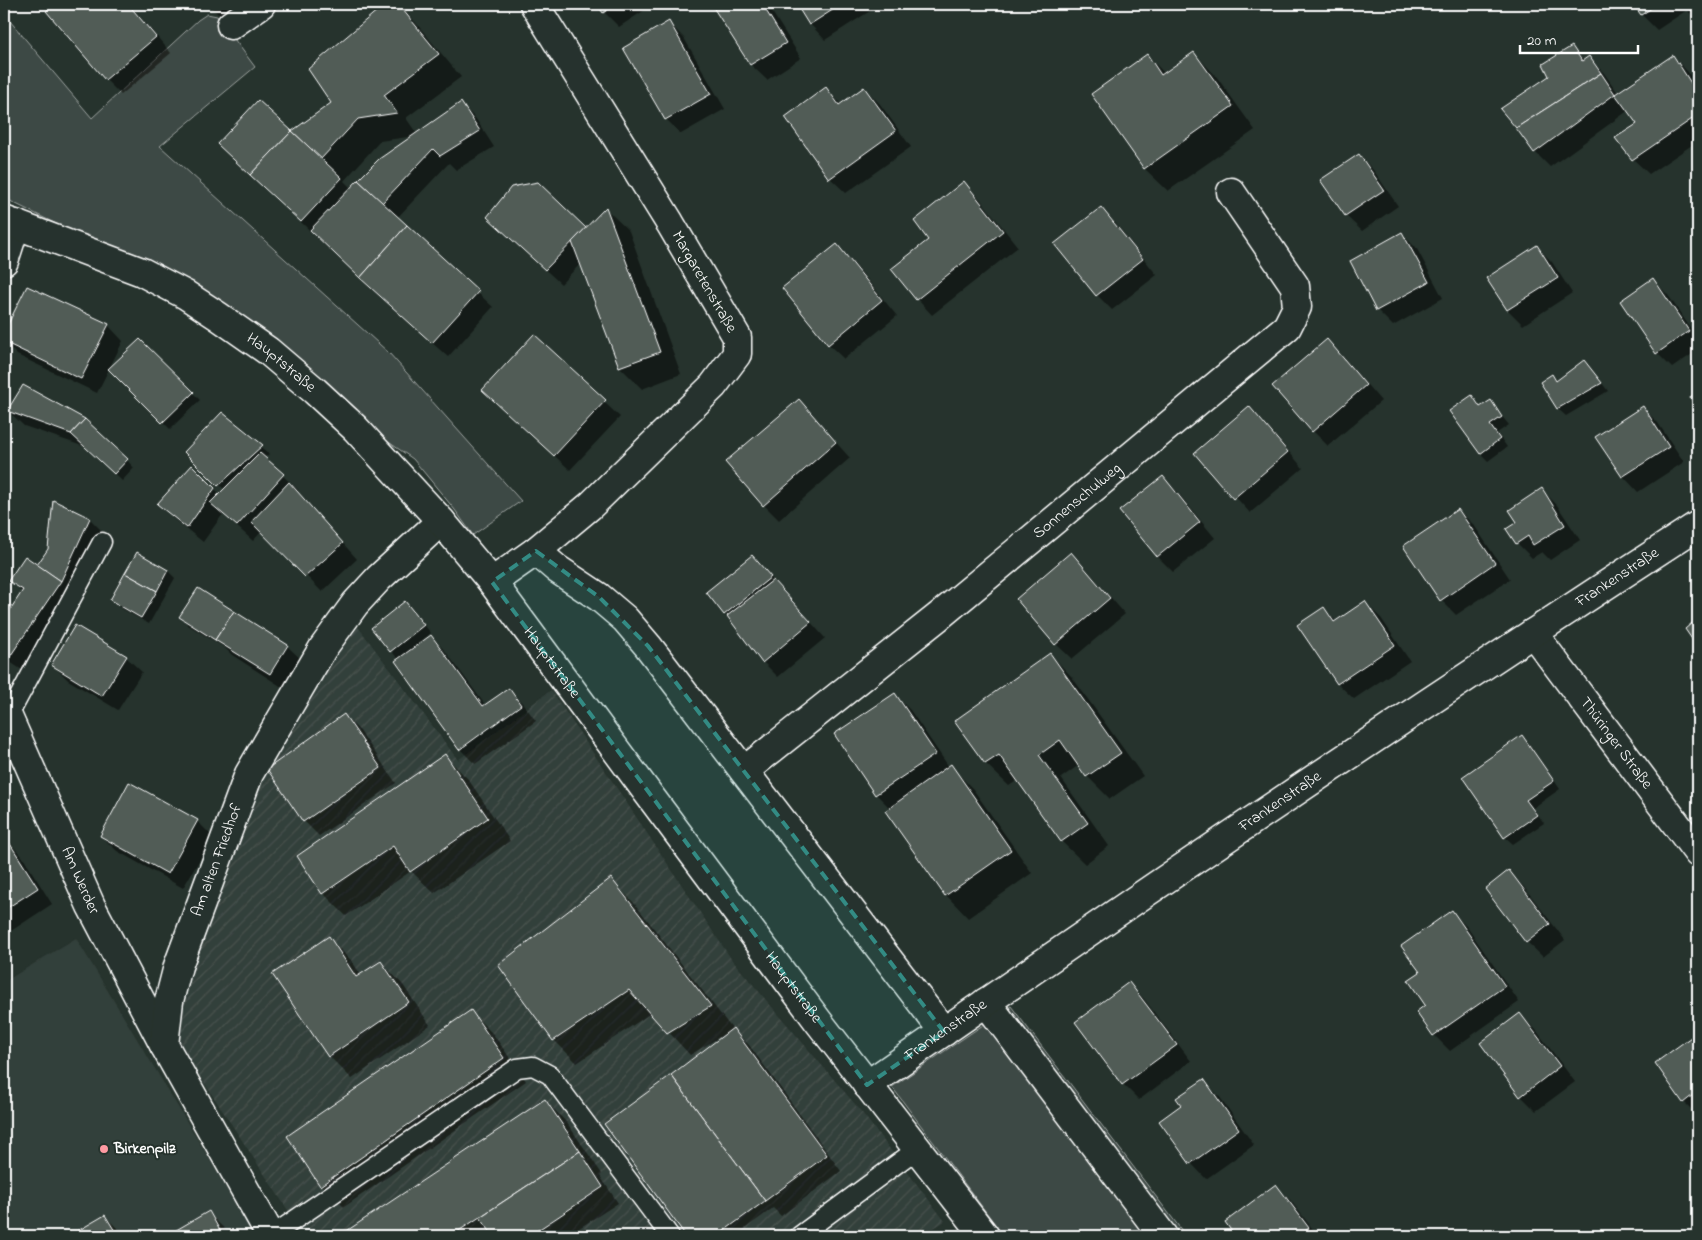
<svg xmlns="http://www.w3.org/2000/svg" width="1702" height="1240" viewBox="0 0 1702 1240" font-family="'Indie Flower',sans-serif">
  <defs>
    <pattern id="industrial-furrows" width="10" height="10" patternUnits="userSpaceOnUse" patternTransform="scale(1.25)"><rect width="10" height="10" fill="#333f3a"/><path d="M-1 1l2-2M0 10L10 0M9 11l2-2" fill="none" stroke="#47524e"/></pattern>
  </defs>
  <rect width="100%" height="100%" fill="#26332d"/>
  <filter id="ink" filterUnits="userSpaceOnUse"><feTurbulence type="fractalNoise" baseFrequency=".02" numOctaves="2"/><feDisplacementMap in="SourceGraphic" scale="10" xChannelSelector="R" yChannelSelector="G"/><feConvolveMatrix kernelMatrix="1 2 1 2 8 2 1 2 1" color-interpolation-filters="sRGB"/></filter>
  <g filter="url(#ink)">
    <path fill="#333f3a" d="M76 938 256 1236H4V982Z"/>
    <path fill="url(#industrial-furrows)" d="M353 620 458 760 551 690 732 960 860 1110 945 1221 921 1236H305L178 1043 187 965 258 779Z"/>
    <g fill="#3e4944" stroke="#9ea4a2">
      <path d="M4 14 92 118 198 20 207 14 217 16 255 67 160 146 389 353 521 501 473 535 455 510 413 459 357 420 191 291 12 202 4 196Z"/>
      <path d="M1011 1006 1186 1236H1004L892 1087Z"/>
    </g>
    <g fill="#0007" fill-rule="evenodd">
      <path d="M57 4H129L171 53 121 95 106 80 48 12Z"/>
      <path d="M208 4H243L222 18Z"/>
      <path d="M387 4H397L415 22 461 77 406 118 417 134 461 104 476 119 494 147 456 170 449 163 397 218 493 307 448 357 377 294 267 190 291 133 333 103 310 69ZM415 136 352 189 344 181 380 141Z"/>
      <path d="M598 4H654L619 27 604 12Z"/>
      <path d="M713 4H767L801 58 767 80 751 65Z"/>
      <path d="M797 4H881L825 40 810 24Z"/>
      <path d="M1635 4H1698V13L1693 16 1687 10 1657 30 1642 15Z"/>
      <path d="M669 23 684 38 725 109 681 134 666 119Z"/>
      <path d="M1572 48 1584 61 1589 58 1604 73 1618 93 1673 57 1688 72 1698 88V141L1649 174 1633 159 1639 124 1629 110 1550 167 1535 152 1551 77ZM1612 93H1615L1619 98 1618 99Z"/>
      <path d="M1194 53 1216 76 1255 130 1168 191 1145 169 1092 94 1147 55 1165 74Z"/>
      <path d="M864 88 880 104 911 147 846 193 830 178 826 89 842 105Z"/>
      <path d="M1359 155 1374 171 1398 206 1362 231 1346 216 1322 180Z"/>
      <path d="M964 183 980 199 1018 247 932 315 917 299 930 241Z"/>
      <path d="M606 209 629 231 681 374 642 389 620 367 581 263 561 284 504 232 586 230Z"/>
      <path d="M1101 209 1116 224 1157 275 1112 310 1097 295Z"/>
      <path d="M1402 234 1417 249 1443 298 1393 326 1377 310 1352 262Z"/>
      <path d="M837 246 852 261 897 316 844 359 828 344Z"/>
      <path d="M1537 247 1552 262 1572 293 1523 325 1508 310 1488 278Z"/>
      <path d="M4 275 6 278 4 286Z"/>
      <path d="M1653 280 1668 295 1698 339V350L1672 368 1657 353Z"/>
      <path d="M28 287 108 325 123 341 97 393 17 355 4 342V335Z"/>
      <path d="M534 336 620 417 570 470 499 405Z"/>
      <path d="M140 340 200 400 170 429 110 369Z"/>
      <path d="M1327 341 1342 356 1381 401 1328 446 1313 431Z"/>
      <path d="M1591 369 1608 391 1566 416 1558 409 1541 382 1552 375 1557 381Z"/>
      <path d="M23 386 127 460 134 468 122 481 88 448 24 426 8 411Z"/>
      <path d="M1471 397 1482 408 1490 402 1509 425 1497 433 1507 447 1488 461 1480 453Z"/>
      <path d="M798 400 850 458 779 520 764 505Z"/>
      <path d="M1249 407 1264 423 1303 468 1250 513 1196 453Z"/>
      <path d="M1643 408 1658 423 1684 462 1638 492 1623 476Z"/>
      <path d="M222 414 269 454 264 458 298 490 297 492 357 559 322 592 262 531 253 541 223 514 203 542 174 519 158 504 192 467 220 494 225 490 186 452Z"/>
      <path d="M1163 477 1178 493 1215 538 1173 572 1158 557 1121 511Z"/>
      <path d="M1542 490 1557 505 1580 540 1550 560 1542 552 1532 558 1517 543 1519 522Z"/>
      <path d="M1458 510 1474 525 1510 579 1456 615 1441 600Z"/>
      <path d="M90 519 105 534 25 672 4 658V621L23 593 10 580 37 566Z"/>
      <path d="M1071 553 1086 569 1125 614 1072 659 1056 644 1018 599Z"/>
      <path d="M759 564 825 638 778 677 763 662 708 593Z"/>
      <path d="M168 571 175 578 149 624 119 607 112 600Z"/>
      <path d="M405 602 431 633 423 640 424 642 431 636 446 652 486 706 509 689 524 705 536 721 475 764 460 749 399 660 372 628Z"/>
      <path d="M1365 603 1381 618 1410 661 1354 699 1338 684 1299 625 1324 609 1337 622Z"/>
      <path d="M181 617 287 646 303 661 285 689 232 655 224 647 188 625Z"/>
      <path d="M1050 654 1072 677 1143 776 1110 799 1087 776 1079 765 1061 778 1109 846 1085 864 1062 842 1018 780 1009 786 986 764 956 721Z"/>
      <path d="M126 657 142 672 118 710 68 680 53 665Z"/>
      <path d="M894 694 910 710 949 767 950 766 973 789 1032 873 968 918 946 895 890 808 876 794Z"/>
      <path d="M344 716 360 731 396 783 319 836 304 821Z"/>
      <path d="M1522 737 1529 744 1560 789 1533 808 1544 823 1513 844 1505 837 1464 777Z"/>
      <path d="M445 756 468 779 510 841 434 893 411 871 346 916 323 893Z"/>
      <path d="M197 821 213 837 183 888 117 851 101 836Z"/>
      <path d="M7 840 22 856 52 904 11 931 4 924V843Z"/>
      <path d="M1509 872 1524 887 1565 940 1543 957 1527 942Z"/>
      <path d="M611 880 634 903 733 1030 749 1045 841 1171 781 1216 773 1208 735 1236H688L605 1125 727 1034 726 1033 690 1055 651 1013 577 1063 554 1040 500 965Z"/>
      <path d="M1452 912 1467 927 1519 1002 1450 1051 1434 1035 1417 1012 1427 1005 1421 972Z"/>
      <path d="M328 938 351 960 361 975 381 962 403 985 430 1025 352 1079 329 1056Z"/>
      <path d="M1129 983 1144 999 1191 1061 1139 1100 1123 1084 1077 1022Z"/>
      <path d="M471 1012 493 1034 526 1081 344 1207 321 1185Z"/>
      <path d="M1520 1015 1536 1030 1575 1082 1536 1111 1521 1096Z"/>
      <path d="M1698 1034V1116L1684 1102 1656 1063Z"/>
      <path d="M1203 1081 1219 1096 1254 1145 1206 1179 1191 1163 1183 1105Z"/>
      <path d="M545 1100 567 1123 602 1174 600 1176 618 1203 567 1236H341Z"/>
      <path d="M1276 1186 1291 1201 1318 1236H1237L1226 1222Z"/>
      <path d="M208 1213 232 1236H168Z"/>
      <path d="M105 1216 125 1236H72Z"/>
    </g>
    <g fill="#515c57" stroke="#fff">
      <path d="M55 4H128L156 37 105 80 46 11Z"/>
      <path d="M385 4H398L439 54 384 95 397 113 358 119 321 159 292 131 331 103 308 69Z"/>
      <path d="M597 4H616L603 13Z"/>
      <path d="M711 4H762L786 43 750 65Z"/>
      <path d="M796 4H842L809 25Z"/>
      <path d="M1633 4H1658L1641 15Z"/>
      <path d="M669 21 711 94 665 120 623 48Z"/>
      <path d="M1572 46 1582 61 1589 56 1601 73 1516 128 1500 109 1549 76 1543 64Z"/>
      <path d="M1194 52 1233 106 1144 169 1091 94 1147 54 1161 75Z"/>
      <path d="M1673 55 1698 94V115L1632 160 1615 138 1637 124 1615 94Z"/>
      <path d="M1601 73 1615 94 1534 153 1516 128Z"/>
      <path d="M826 87 839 105 864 87 896 131 829 179 785 117Z"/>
      <path d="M258 100 292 131 250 175 217 144Z"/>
      <path d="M461 102 480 131 440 156 433 149 382 203 358 180 379 159Z"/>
      <path d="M292 131 342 178 301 222 250 175Z"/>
      <path d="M1359 154 1384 190 1345 216 1320 180Z"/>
      <path d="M358 180 407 225 360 278 310 230Z"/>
      <path d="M964 181 1003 231 916 300 891 269 928 240 914 221Z"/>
      <path d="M538 182 586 228 545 270 487 217 511 187Z"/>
      <path d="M606 207 660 352 619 367 572 242Z"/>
      <path d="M1101 207 1143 259 1096 296 1054 244Z"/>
      <path d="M407 225 479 291 432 343 360 278Z"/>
      <path d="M1402 232 1429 282 1376 311 1350 261Z"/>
      <path d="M837 244 882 300 828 345 782 288Z"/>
      <path d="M1537 245 1558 278 1507 310 1486 278Z"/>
      <path d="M1653 278 1689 331 1656 354 1620 301Z"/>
      <path d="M27 286 109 324 81 379 4 342V332Z"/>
      <path d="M534 334 606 400 554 456 482 390Z"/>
      <path d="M140 339 194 392 162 423 108 369Z"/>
      <path d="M1327 339 1366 385 1312 432 1272 386Z"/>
      <path d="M1584 360 1602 383 1557 409 1540 382 1552 374 1556 381Z"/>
      <path d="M23 385 85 419 71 434 7 411Z"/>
      <path d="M1698 392V411L1690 397Z"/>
      <path d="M1472 395 1480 407 1491 400 1502 417 1490 425 1500 439 1480 454 1449 411Z"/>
      <path d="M799 399 836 442 763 506 725 462Z"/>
      <path d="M1249 406 1288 452 1233 499 1194 453Z"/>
      <path d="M1643 406 1669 447 1622 477 1595 437Z"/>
      <path d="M222 412 263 445 218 486 184 452Z"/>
      <path d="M85 419 128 459 114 474 71 434Z"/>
      <path d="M260 453 284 474 237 526 210 503Z"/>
      <path d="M192 465 215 488 187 528 157 504Z"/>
      <path d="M1163 476 1200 522 1157 557 1119 511Z"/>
      <path d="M289 482 343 543 305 577 251 522Z"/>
      <path d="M1542 488 1565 525 1533 545 1528 536 1516 544 1506 529 1517 522 1509 510Z"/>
      <path d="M53 500 90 518 61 581 37 565 48 549Z"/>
      <path d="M1458 509 1495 563 1440 601 1403 546Z"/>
      <path d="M137 552 168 570 157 591 125 573Z"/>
      <path d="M1071 552 1110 598 1055 645 1016 599Z"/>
      <path d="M752 555 771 577 724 615 706 592Z"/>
      <path d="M25 556 61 581 9 658 4 654V619L23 590 8 581Z"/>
      <path d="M125 573 157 591 141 618 110 600Z"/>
      <path d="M773 580 811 622 762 663 727 616Z"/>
      <path d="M198 588 234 611 215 640 179 617Z"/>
      <path d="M405 601 424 625 390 652 371 628Z"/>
      <path d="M1365 601 1395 645 1337 684 1297 625 1324 607 1334 622Z"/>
      <path d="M234 611 288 645 270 674 215 640Z"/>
      <path d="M1698 618V648L1685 629Z"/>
      <path d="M75 625 127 656 102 696 51 665Z"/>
      <path d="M431 635 483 706 509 688 521 705 459 750 395 661Z"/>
      <path d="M1050 653 1121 753 1086 777 1060 740 1039 755 1088 823 1061 842 999 755 985 764 954 721Z"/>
      <path d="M895 693 936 754 875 795 834 734Z"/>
      <path d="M344 714 381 768 303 822 267 769Z"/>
      <path d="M1522 735 1554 781 1526 800 1537 815 1504 838 1462 777Z"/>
      <path d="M445 754 488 818 410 872 393 846 322 894 297 856Z"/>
      <path d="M951 764 1011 850 945 896 885 811Z"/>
      <path d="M129 782 198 820 168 874 100 836Z"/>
      <path d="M7 839 38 888 4 910V841Z"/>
      <path d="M1509 870 1550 924 1526 943 1485 889Z"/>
      <path d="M611 878 711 1006 667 1033 629 990 553 1041 498 965Z"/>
      <path d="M1452 910 1505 986 1433 1036 1416 1012 1425 1005 1408 980 1420 972 1401 946Z"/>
      <path d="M329 936 356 977 381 961 409 1002 328 1057 272 974Z"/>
      <path d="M1129 982 1177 1045 1122 1085 1075 1022Z"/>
      <path d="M471 1010 504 1058 320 1186 287 1136Z"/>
      <path d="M1520 1013 1560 1066 1520 1097 1480 1043Z"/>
      <path d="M733 1028 827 1155 765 1201 671 1075Z"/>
      <path d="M1698 1032V1091L1683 1103 1655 1063Z"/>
      <path d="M671 1075 765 1201 717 1236H686L604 1124Z"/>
      <path d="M1204 1079 1239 1129 1190 1164 1159 1121 1181 1105 1176 1098Z"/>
      <path d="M545 1099 580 1151 451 1236H339Z"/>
      <path d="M580 1151 603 1187 529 1236H493L480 1217Z"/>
      <path d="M1276 1184 1309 1228 1299 1236H1235L1225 1222Z"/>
      <path d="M209 1211 223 1236H166Z"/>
      <path d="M105 1215 118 1236H69Z"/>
    </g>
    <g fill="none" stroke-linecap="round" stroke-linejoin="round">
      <defs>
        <g id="service">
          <path d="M8 717 102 542"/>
          <path d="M271 1236 517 1068 533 1066 550 1075 670 1236"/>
          <path d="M799 1236 917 1149"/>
        </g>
        <g id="minor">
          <path d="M231 25 261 4"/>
          <path d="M4 261 16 224"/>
          <path d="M536 551 557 569 599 597 625 619 648 646 944 1032"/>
          <path d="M492 582 536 551 590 506 713 386 737 354V337L670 223 534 4"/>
          <path id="s1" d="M1533 633 1698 853"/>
          <path id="s2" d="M4 712 8 717 91 906 164 1045"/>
          <path id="s3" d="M744 771 938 617 1287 327 1297 307 1295 286 1231 192"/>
          <path d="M986 1002 1163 1236"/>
          <path id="s4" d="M867 1085C1141 894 1418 707 1698 525"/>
          <path id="s5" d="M271 1236 164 1045 169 1001 178 966 249 774 323 648 355 604 379 578 441 521"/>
        </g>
        <g id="primary">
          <path id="s6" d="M4 220 142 272 186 295 218 316 268 351 315 391 355 428 441 521 492 582 647 792 818 1021 985 1236"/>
        </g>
      </defs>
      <use href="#service" stroke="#fff" stroke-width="21"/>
      <use href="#minor" stroke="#fff" stroke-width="31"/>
      <use href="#primary" stroke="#fff" stroke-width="31"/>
      <use href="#service" stroke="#26332d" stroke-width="18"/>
      <use href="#minor" stroke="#26332d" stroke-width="28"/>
      <use href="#primary" stroke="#26332d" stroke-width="28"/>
    </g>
  </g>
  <path fill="#338b84" fill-opacity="0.2" stroke="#338b84" stroke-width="4" stroke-dasharray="10 6" stroke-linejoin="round" d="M536 551 599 597 648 646 944 1032 867 1085 492 582Z"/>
  <circle fill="#ff9aa2" stroke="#26332d" stroke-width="2" cx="104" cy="1149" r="5"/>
  <g text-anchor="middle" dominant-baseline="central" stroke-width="4" stroke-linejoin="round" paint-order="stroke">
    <g font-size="16" fill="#fff" stroke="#26332d">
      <text transform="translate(704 282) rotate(60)">Margaretenstraße</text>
      <text stroke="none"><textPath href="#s6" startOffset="314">Hauptstraße</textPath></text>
      <text stroke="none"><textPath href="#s3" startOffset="429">Sonnenschulweg</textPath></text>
      <text stroke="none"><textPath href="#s4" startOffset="906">Frankenstraße</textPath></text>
      <text stroke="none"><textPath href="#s6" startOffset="719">Hauptstraße</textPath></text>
      <text stroke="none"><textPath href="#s1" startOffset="138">Thüringer Straße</textPath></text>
      <text stroke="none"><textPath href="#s4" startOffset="501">Frankenstraße</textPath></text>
      <text stroke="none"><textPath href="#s5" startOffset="412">Am alten Friedhof</textPath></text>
      <text stroke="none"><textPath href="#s2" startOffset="185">Am Werder</textPath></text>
      <text stroke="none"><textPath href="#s6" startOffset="1124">Hauptstraße</textPath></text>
      <text stroke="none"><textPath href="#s4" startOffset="96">Frankenstraße</textPath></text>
    </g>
    <g font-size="16" font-weight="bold" fill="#fff" stroke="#26332d" text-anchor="start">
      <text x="114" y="1149">Birkenpilz</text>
    </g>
  </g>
  <rect width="1702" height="1240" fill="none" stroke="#26332d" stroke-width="20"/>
  <rect x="10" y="10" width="1682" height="1220" fill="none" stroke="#fff" stroke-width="2" filter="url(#ink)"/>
  <path d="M1520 45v8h118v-8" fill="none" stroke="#ffffff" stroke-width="2.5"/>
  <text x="1527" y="45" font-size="15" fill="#ffffff" stroke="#26332d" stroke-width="4" paint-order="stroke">20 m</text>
</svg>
